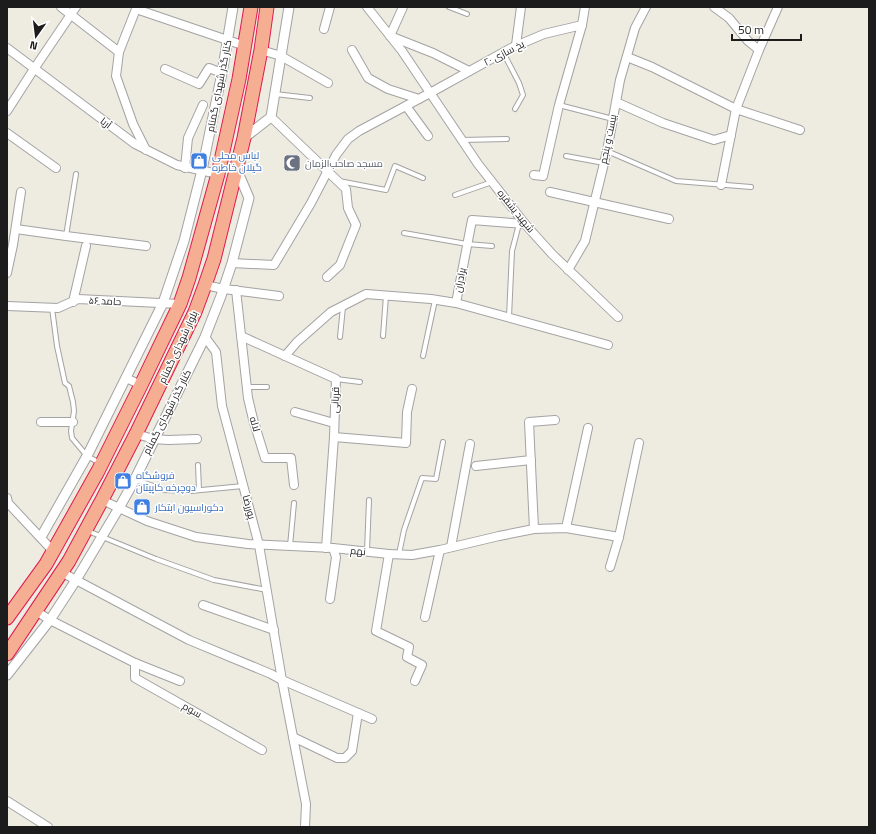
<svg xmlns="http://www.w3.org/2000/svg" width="876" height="834" viewBox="0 0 876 834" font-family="'Titillium Web',Cairo,sans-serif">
  <rect width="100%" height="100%" fill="#eeebe1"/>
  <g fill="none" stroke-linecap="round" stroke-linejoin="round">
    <defs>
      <g id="service">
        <path d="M449 7 467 14"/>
        <path d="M503 52 519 83 523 95 515 109"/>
        <path d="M275 94 310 98"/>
        <path d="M559 105 613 119"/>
        <path d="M462 140 507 139"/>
        <path d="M607 151 676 181 751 187"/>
        <path d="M566 156 604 163"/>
        <path d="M339 181 386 190 395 166 423 178"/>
        <path d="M455 195 492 182"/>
        <path d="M404 233 467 244 492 246"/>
        <path d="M66 236 76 174"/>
        <path d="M52 308 57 346 65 383 69 386 73 402 74 411 71 431 72 438 87 456 100 463"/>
        <path d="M509 317 512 251 519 224"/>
        <path d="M383 336 386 296"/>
        <path d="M340 337 343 307"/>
        <path d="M423 356 435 300"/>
        <path d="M336 379 360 382"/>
        <path d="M247 387H267"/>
        <path d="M198 465 199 490"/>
        <path d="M117 473 164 490 191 491 243 486"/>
        <path d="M88 531 156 559 214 580 267 590"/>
        <path d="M290 546 294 503"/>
        <path d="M367 551 369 500"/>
        <path d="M399 554 404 530 422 478 436 479 443 442"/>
      </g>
      <g id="minor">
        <path d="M61 7 119 52"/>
        <path d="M367 7 402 51 478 164 525 224 552 254 618 317"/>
        <path d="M403 7 390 36 433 53 469 71"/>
        <path d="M714 7 729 18 748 41 759 50"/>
        <path d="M324 29 330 7"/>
        <path d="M516 45 521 7"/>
        <path d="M7 48 135 144 177 165 218 174"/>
        <path d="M261 50 281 56 328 83"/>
        <path d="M352 50 368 78 388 89 419 99"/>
        <path d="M627 57 652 67 736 109 759 50 778 7"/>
        <path d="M165 69 199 84 209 68 222 73"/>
        <path d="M616 102 663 123 714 140 731 135"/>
        <path d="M406 106 428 136"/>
        <path d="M7 111 34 69 76 7"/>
        <path d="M271 117 346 189 348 208 356 225 340 265 327 277"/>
        <path d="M7 133 56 168"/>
        <path d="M146 150 133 124 116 76 119 52 136 9 245 46"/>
        <path d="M185 168 188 138 203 105"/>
        <path d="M534 175 543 176 559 105 582 25 585 7"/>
        <path d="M721 185 736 109 800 130"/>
        <path d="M550 192 669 219"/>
        <path d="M16 229 66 236 146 246"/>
        <path d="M232 263 274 265 311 203 336 155 348 139 359 131 430 93 511 48 544 34 582 25"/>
        <path d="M568 270 585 241 607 151 620 80 635 28 646 7"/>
        <path d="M7 273 13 245 21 192"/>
        <path d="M205 285 224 289 279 296"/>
        <path d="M236 290 248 398 253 419 265 458H291L294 485"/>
        <path d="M73 302 86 246"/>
        <path d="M456 303 472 220 525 224"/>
        <path d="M7 306 58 308 78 299 180 304"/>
        <path d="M241 336 336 379 334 437 326 548"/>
        <path d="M205 337 216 352 222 406 259 545 282 680 306 804 305 827"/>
        <path d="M285 356 297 342 331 312 366 294 431 299 456 303 608 345"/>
        <path d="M126 378 141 385"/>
        <path d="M295 412 334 423"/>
        <path d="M41 422H73"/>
        <path d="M136 434 154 439 168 440 197 439"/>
        <path d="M334 437 406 443 407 412 412 389"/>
        <path d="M476 466 531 460"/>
        <path d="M7 498 8 503 53 551"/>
        <path d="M102 500 147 521 196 537 248 544 333 548 389 554 412 555 440 550 499 536 534 529 566 528 619 537"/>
        <path d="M566 528 588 428"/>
        <path d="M534 529 529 422 555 420"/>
        <path d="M451 547 470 444"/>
        <path d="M389 554 376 631 409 647 407 657 422 665 415 681"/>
        <path d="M610 567 619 537 639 443"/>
        <path d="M61 572 189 640 271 674 282 680 372 719"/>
        <path d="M330 599 336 557 333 548"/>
        <path d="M203 605 274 630"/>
        <path d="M36 611 50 620 135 663 180 681"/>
        <path d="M425 617 440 550"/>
        <path d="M135 663V678L262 750"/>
        <path d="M293 737 337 758H345L352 751 358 713"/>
        <path d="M7 801 48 827"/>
      </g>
      <g id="tertiary">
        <path d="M244 138 271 117 289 7"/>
        <path d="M41 537 87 456 163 303 184 241 202 170 222 73 233 7"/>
        <path d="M7 675 50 620 76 580 119 508 133 483 205 337 221 296 232 263 249 198 237 170"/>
      </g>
      <g id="trunk">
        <path d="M7 618 46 564 98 471 141 385 180 304 189 278 218 174 239 79 251 7"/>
        <path d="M7 654 69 561 102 500 136 434 195 312 205 285 214 259 244 138 261 50 267 7"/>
      </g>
    </defs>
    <use href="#service" stroke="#a3a3a3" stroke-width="6"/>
    <use href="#minor" stroke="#a3a3a3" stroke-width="10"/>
    <use href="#tertiary" stroke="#a3a3a3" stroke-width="11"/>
    <use href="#trunk" stroke="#e01a51" stroke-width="15"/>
    <use href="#service" stroke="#fff" stroke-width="4"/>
    <use href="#minor" stroke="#fff" stroke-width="8"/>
    <use href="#tertiary" stroke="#fff" stroke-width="9"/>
    <use href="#trunk" stroke="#f5ae92" stroke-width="13"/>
  </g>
  <defs>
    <symbol id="shop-square" viewBox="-11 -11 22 22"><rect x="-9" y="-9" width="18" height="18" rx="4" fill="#3f7fe0" stroke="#fff"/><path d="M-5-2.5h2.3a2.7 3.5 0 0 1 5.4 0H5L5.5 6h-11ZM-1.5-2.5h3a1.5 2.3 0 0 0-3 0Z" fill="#fff"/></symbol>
    <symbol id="mosque-square" viewBox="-11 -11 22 22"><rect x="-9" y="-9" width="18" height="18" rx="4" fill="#6b7280" stroke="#fff"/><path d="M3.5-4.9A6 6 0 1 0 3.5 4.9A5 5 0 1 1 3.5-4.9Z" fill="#fff"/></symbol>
  </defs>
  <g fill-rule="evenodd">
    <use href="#shop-square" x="189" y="151" width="20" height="20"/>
    <use href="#mosque-square" x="282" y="153" width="20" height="20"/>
    <use href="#shop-square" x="113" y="471" width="20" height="20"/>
    <use href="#shop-square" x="132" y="497" width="20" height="20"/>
  </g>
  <g text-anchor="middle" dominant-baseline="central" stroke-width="3" stroke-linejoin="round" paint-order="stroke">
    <g font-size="10" fill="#1c1c1c" stroke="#fff">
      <text transform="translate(504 53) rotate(-27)">یخ سازی ۲۰</text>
      <text transform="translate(219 86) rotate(-79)">کنار گذر شهدای گمنام</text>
      <text transform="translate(106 123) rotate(37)">آریا</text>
      <text transform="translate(608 139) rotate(-78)">بیست و پنجم</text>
      <text transform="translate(516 211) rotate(51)">شهید یشقره</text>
      <text transform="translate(460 280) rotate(-79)">برادران</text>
      <text transform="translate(105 301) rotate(3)">حامد ۵۶</text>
      <text transform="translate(178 347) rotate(-65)">بلوار شهدای گمنام</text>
      <text transform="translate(335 400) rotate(-88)">قربانی</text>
      <text transform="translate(167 412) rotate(-63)">کنار گذر شهدای گمنام</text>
      <text transform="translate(255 424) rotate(74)">لاله</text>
      <text transform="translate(249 507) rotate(75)">پوررضا</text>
      <text transform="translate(358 551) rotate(6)">نهم</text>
      <text transform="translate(192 710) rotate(30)">سوم</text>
    </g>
    <g font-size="10" fill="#366cbe" stroke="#fff" text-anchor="start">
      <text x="212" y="155">لباس محلی<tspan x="212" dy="12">گیلان خاطره</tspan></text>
      <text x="136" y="475">فروشگاه<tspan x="136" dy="12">دوچرخه کاپیتان</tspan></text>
      <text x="155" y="507">دکوراسیون ابتکار</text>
    </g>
    <g font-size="10" fill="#5b616d" stroke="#fff" text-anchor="start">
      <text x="305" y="163">مسجد صاحب‌الزمان</text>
    </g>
  </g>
  <rect width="876" height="834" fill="none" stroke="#1c1c1c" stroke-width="16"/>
  <g transform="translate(36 36) rotate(194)" stroke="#ffffff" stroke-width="3" paint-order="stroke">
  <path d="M0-3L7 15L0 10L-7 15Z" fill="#1c1c1c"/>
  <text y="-6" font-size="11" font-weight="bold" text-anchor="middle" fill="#1c1c1c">N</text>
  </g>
  <path d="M732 34v6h69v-6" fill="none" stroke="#1c1c1c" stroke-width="2"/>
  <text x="738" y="34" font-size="12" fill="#1c1c1c" stroke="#ffffff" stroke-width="3" paint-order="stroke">50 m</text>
</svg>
